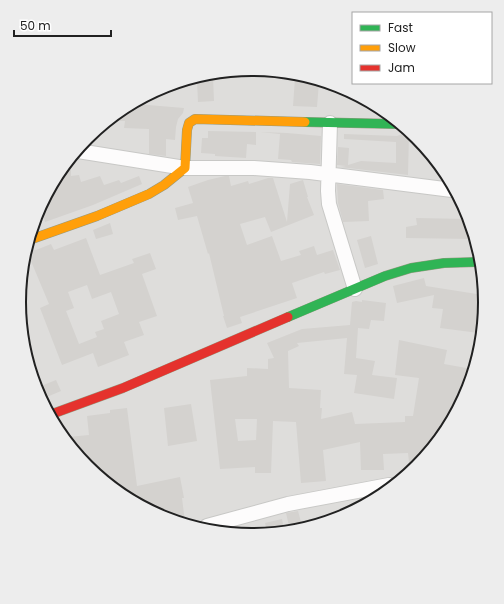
<svg xmlns="http://www.w3.org/2000/svg" width="504" height="604" viewBox="0 0 504 604" font-family="Poppins,sans-serif">
<style>
.residential{fill:#dedddb}
.building{fill:#d4d2cf;fill-rule:evenodd}
.lines{fill:none;stroke-linecap:round;stroke-linejoin:round}
.street-casing{stroke:#c8c8c6;stroke-width:16}
.fast-casing{stroke:#959a81;stroke-width:10}
.slow-casing{stroke:#959a81;stroke-width:10}
.jam-casing{stroke:#959a81;stroke-width:10}
.street{stroke:#fdfcfc;stroke-width:14}
.fast{stroke:#30b455;stroke-width:9}
.slow{stroke:#ff9f0a;stroke-width:9}
.jam{stroke:#e5322d;stroke-width:9}
.rim{fill:none;stroke:#212121;stroke-width:2}
</style>
<rect width="100%" height="100%" fill="#efeeea"/>
<!-- residential -->
<path class="residential" d="M22 302a230 230 0 1 1 460 0a230 230 0 1 1-460 0Z"/>
<!-- building -->
<path class="building" d="M213,77L214,101L198,102L197,80Z
M295,78L319,82L317,107L293,106Z
M136,104L184,108L183,113L178,119L176,127L175,140L166,139V156L149,154V129L124,128L125,121H111Z
M208,131L256,132V145L247,144L246,158L215,156V154L201,153L202,138H208Z
M405,131L409,132L408,175L340,167L346,166L337,165L338,147L349,148L348,165L361,161L396,163V142L344,139V134L397,136L402,134Z
M260,132L287,133L321,136L320,164L292,162L291,160L278,159L280,134Z
M71,162V176L79,175L81,182L100,176L104,185L119,180L121,183L139,176L142,184L93,205L45,222L43,215L36,217L37,213Z
M225,176H229L231,186L248,181L249,184L268,178H273L287,222L290,184L303,180L308,197H307L314,215L271,232L265,217L240,224L247,245L272,236L281,261L301,255L299,251L314,246L317,255L333,250L340,270L325,274L324,272L292,283L297,298L240,317L242,323L227,328L223,316H224L209,253L208,254L197,216L178,220L175,208L193,203L188,187L208,180Z
M337,184L383,190L384,199L368,201L369,221L343,222L338,203Z
M416,218L468,219V229H470L473,239L406,238V227L417,225Z
M110,223L113,234L96,239L93,230Z
M371,236L378,264L365,268L357,240Z
M86,238L100,275L134,263L132,259L150,253L156,269L142,274L157,316L139,322L144,335L124,342L129,355L98,367L93,353L62,365L40,308L49,304L28,254L29,250H36L51,244L54,250ZM87,285L92,299L111,292L119,314L101,321L104,329L95,332L97,337L79,344L66,311L74,308L68,292Z
M424,278L426,286L483,295L485,302L479,333L440,328L443,309L432,308L434,295L397,303L393,286Z
M362,300L386,303L384,321L371,320L369,329L358,328L356,358L375,361L372,375L397,378L394,399L354,393L357,375L344,374L347,338L297,343L299,346L288,351L289,388L321,390L320,408H322L321,419L352,412L355,424L405,422V416H413L419,378L395,375L399,340L447,350L444,364L472,369L467,391L417,467L410,471L408,453L383,454L384,470H361L360,442L323,450L326,481L301,483L296,422L273,421L271,473H255V467L220,469L210,380L247,376V368L268,369V359L274,358L267,343L302,329L350,325L352,302L356,301L362,302ZM235,419H257L256,440L238,441Z
M56,380L61,391L42,399L36,388Z
M191,404L197,441L168,446L164,408Z
M127,408L137,486L180,477L184,498H182L185,522L163,517L87,467L68,437L89,435L87,416L110,413V410Z
M298,511L301,522L289,526L286,513Z
M282,519L284,529L267,532L265,523Z"/>
<g class="lines">
<!-- street casing -->
<g class="street-casing">
<path id="street" d="M330,123L328,191L329,204L355,289
M78,151L185,168H254L310,172L452,190
M207,526L288,504L389,485"/>
</g>
<!-- fast casing -->
<g class="fast-casing">
<path id="fast" d="M305,122L397,124
M288,317L385,276L411,268L444,263L477,262"/>
</g>
<!-- slow casing -->
<g class="slow-casing">
<path id="slow" d="M32,239L97,216L149,194L164,185L185,168L187,130L189,123L195,119L305,122"/>
</g>
<!-- jam casing -->
<g class="jam-casing">
<path id="jam" d="M52,414L123,388L288,317"/>
</g>
<!-- street -->
<use href="#street" class="street"/>
<!-- fast -->
<use href="#fast" class="fast"/>
<!-- slow -->
<use href="#slow" class="slow"/>
<!-- jam -->
<use href="#jam" class="jam"/>
</g>
<!-- crop -->
<path d="M0 0H504V604H0ZM26 302a226 226 0 1 1 452 0a226 226 0 1 1-452 0Z" fill="#ededed" fill-rule="evenodd"/>
<path class="rim" d="M26 302a226 226 0 1 1 452 0a226 226 0 1 1-452 0Z"/>
<!-- legend -->
<rect x="352" y="12" width="140" height="72" fill="#ffffff" stroke="#a6a6a6"/>
<rect x="360" y="25" width="20" height="6" fill="#30b455" stroke="#a6a6a6"/>
<text x="388" y="32" font-size="12" fill="#212121">Fast</text>
<rect x="360" y="45" width="20" height="6" fill="#ff9f0a" stroke="#a6a6a6"/>
<text x="388" y="52" font-size="12" fill="#212121">Slow</text>
<rect x="360" y="65" width="20" height="6" fill="#e5322d" stroke="#a6a6a6"/>
<text x="388" y="72" font-size="12" fill="#212121">Jam</text>
<!-- scale -->
<path d="M14 30v6h97v-6" fill="none" stroke="#212121" stroke-width="2"/>
<text x="20" y="30" font-size="12" fill="#212121" stroke="#ffffff" stroke-width="3" paint-order="stroke">50 m</text>
</svg>
